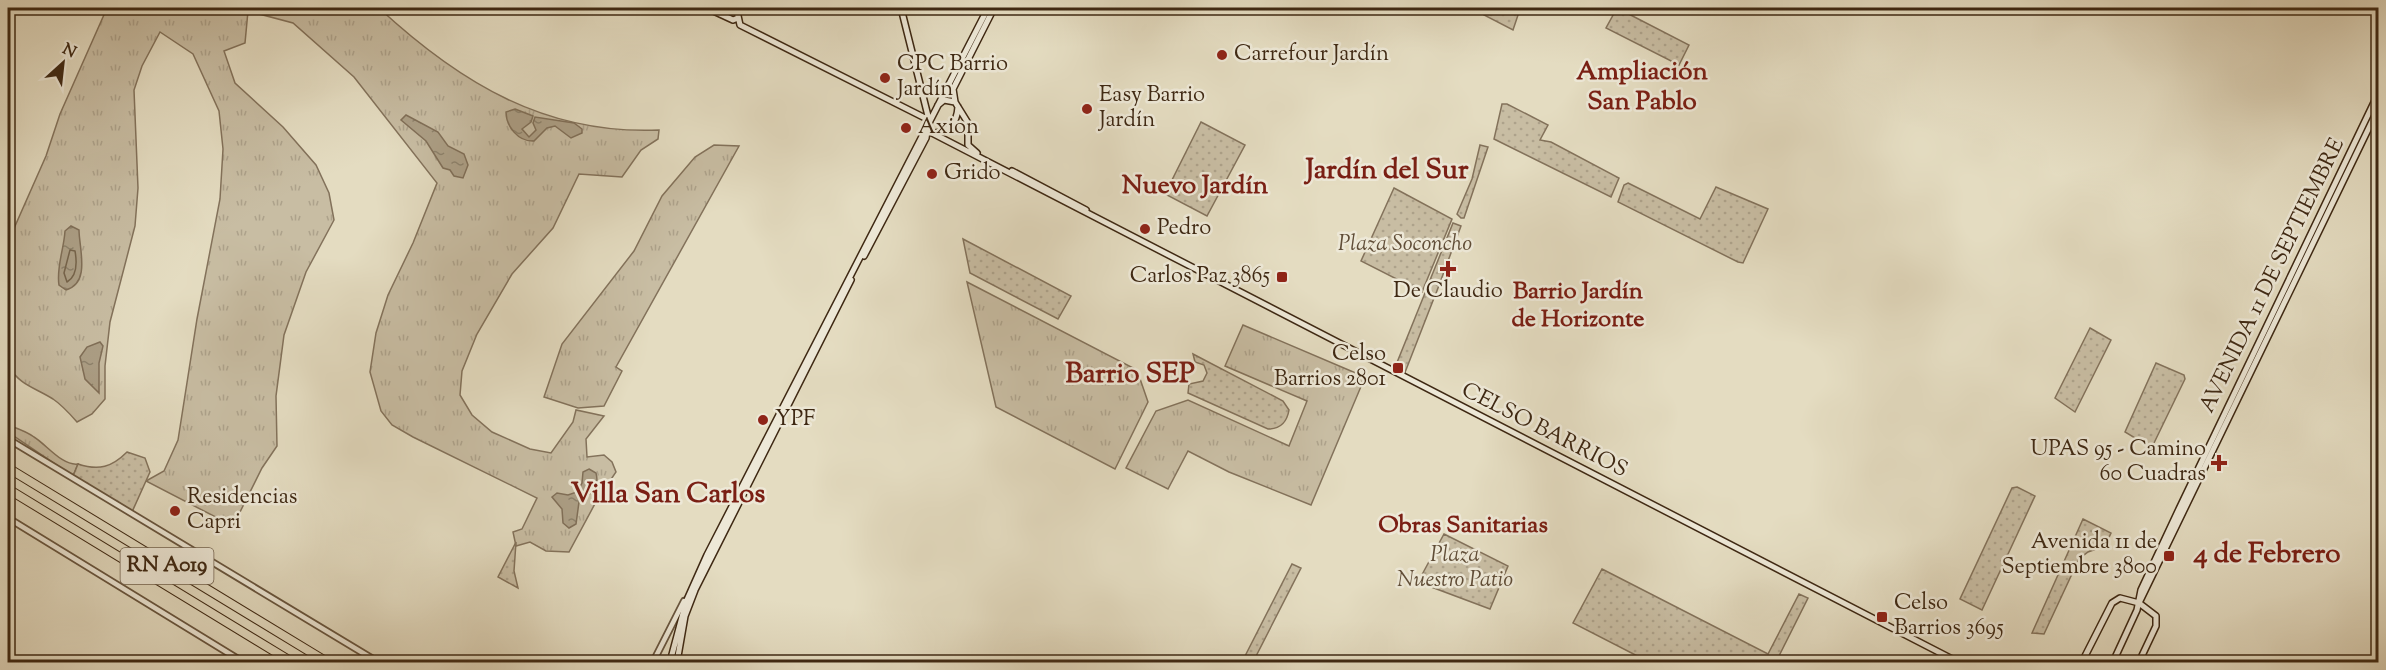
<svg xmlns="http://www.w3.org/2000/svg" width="2386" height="670" viewBox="0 0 2386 670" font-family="'Sorts Mill Goudy',serif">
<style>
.grass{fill:url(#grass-tufts);stroke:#83725b;stroke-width:1.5}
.park{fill:url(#park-dots);stroke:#83725b;stroke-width:1.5}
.water{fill:url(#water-ripples);stroke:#806f58;stroke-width:1.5}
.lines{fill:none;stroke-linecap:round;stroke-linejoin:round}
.shore{stroke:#75644c;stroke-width:1.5}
.tertiary-casing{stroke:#68553e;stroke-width:8}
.secondary-casing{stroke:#3e2813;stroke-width:8}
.motorway-casing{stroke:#3e2813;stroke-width:10}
.tertiary{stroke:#ede8d7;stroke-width:4.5}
.secondary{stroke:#ede8d7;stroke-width:5}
.motorway{stroke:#e4dcc1;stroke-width:8}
.poi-dot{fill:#8f2418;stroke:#ede8d7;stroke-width:2}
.labels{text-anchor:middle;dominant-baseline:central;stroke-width:5;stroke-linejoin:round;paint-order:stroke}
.shield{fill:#ede8d7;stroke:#72624e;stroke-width:1.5}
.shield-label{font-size:21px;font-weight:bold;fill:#3e2813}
.poi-label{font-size:22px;fill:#3e2813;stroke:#ede8d7;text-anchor:start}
.park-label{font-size:22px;font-style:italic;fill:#604d37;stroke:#ede8d7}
.street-label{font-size:22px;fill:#3e2813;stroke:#ede8d7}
.neighbourhood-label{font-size:24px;font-weight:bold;fill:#7a1f14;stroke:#ede8d7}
.quarter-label{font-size:26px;font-weight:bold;fill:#7a1f14;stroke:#ede8d7}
.district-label{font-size:28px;font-weight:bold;fill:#7a1f14;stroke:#ede8d7}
</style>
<defs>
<pattern id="grass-tufts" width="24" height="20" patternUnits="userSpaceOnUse" patternTransform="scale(1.5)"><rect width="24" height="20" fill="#c8bda3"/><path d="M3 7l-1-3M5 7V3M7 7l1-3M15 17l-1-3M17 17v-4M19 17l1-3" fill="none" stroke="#ada28b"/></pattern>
<pattern id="park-dots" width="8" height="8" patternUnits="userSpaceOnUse" patternTransform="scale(1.5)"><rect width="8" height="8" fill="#c8bda3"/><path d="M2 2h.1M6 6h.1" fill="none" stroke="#ada28b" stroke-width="1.8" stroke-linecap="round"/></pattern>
<pattern id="water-ripples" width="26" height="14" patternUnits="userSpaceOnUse" patternTransform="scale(1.5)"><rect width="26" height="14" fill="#ac9f86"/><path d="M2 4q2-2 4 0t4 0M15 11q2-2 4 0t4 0" fill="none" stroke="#8d826c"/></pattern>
</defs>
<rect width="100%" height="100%" fill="#e4dcc1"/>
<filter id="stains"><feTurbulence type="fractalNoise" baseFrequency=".00333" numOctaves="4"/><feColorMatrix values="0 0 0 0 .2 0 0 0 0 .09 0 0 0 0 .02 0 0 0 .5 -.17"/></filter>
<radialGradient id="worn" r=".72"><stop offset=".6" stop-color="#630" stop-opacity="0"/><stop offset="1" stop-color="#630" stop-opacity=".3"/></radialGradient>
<!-- grass -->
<path class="grass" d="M107,8H379C460,83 546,135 659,130L658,139L641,150L622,177L579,174L553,228L512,274L477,334L462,371L460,395L472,415L492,432L530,449L551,453L573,422L576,410L604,416L586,439L587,457L604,455L612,462L616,472L597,500L569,552L546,551L530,542L516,546L513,532L522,529L537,498L413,437L392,425L381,411L370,372L376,333L388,295L413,243L437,183L354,77L293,23L248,11L245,43L224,51L235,83L283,127L316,165L329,193L334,220L306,272L284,335L276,396L277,446L262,468L233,526L146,481L164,471L178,440L197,319L220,199L223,149L219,111L193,54L160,32L142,66L134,90L138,188L135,226L110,322L105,366V399L92,414L77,422C70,414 62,405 53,399C34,387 21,386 8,366V242L46,156L60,114Z
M714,145L739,146L616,367L622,371L604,406L578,408L544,397L562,344L634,251L662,196L695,157Z
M967,282L1137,370L1148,402L1115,469L996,407Z
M1243,325L1365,377L1311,505L1229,472L1188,451L1168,489L1126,468L1156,411L1188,400L1289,446L1307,401L1225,366Z
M8,425C16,428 26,431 34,437C47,445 62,466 78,464L73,476L8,432Z"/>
<!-- park -->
<path class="park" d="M1488,8H1509L1518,15L1513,30L1484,15Z
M1617,8L1689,45L1679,65L1606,28Z
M1502,104H1507L1548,125L1540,140L1551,142L1619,178L1611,197L1494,139Z
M1201,122L1245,145L1207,216L1165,194Z
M1480,145L1488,147L1464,218H1461L1457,214L1472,179Z
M1628,183L1700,219L1716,187L1768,209L1743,263L1738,262L1618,202L1624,185Z
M1394,188L1452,219L1422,292L1361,261Z
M1453,223L1461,226L1435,296L1426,290Z
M963,239L1071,296L1058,319L970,273Z
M1425,293L1434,298L1404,375L1394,370Z
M2090,328L2111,340L2075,412L2055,398Z
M1193,354L1283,401L1289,410C1287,422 1281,429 1268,429L1188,393L1189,384L1203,381L1207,373L1204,365L1195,362Z
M2156,363L2184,375L2185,379L2153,445L2150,447L2125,432Z
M127,452L145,458L150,472L132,512L73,476L78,464C99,471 112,467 127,452Z
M2017,487L2035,496L1982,610L1960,599L2012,488Z
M2083,519L2111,533L2105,546L2088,552L2079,559L2044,634L2032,633Z
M1444,534L1508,566L1490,609L1418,582Z
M516,542L514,571L518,588L498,577Z
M1292,564L1301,568L1253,662H1242Z
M1602,569L1768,654L1799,594L1808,598L1778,658L1785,662H1649L1573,623Z"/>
<!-- water -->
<path class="water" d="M515,109L533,116L531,122L522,129L529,137L536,130L533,123L535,117L574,123L582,129V133L571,138L555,126L547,128L534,141C518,142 506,126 506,112Z
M406,115L438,132L448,146L464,154L468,165L463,178L454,176L450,170L443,168L426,141L401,120Z
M71,226L79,230C79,248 91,283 66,290L59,285C56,268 64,249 65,231Z
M100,342L103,346L99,363V393L85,379L80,357L87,347Z
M589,469L596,473C600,489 591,493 579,502L576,524L569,528L563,523L562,509L552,497L557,493L568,495L577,492L582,483L583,472Z"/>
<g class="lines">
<!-- shore -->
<path class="shore" d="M70,250L75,251C77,262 77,276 67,282L64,273Z"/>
<!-- tertiary casing -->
<g class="tertiary-casing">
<path id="tertiary" d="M8,439L378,662
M8,518L243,662
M653,662L684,601"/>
</g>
<!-- secondary casing -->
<g class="secondary-casing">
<path id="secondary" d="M707,8L733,20L738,18
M730,8L737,11L740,25L929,120
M901,8L929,120
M938,105L944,100L955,102
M932,133L1958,662
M934,133C950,132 957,122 958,107
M977,153L968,145V123L955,102L953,89L994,8
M1012,171L1086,210
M864,256L926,138L928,125
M2139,603L2378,109
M670,662L686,602L707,555L988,8
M677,662L685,616L695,590L851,280
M2082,662L2112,603L2120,598L2139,603L2156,616V626L2139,662
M2113,662L2137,610L2141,590L2179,509L2378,94"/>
</g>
<!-- motorway casing -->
<g class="motorway-casing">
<path id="motorway" d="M8,468L327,662
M8,489L292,662"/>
</g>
<!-- tertiary -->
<use href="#tertiary" class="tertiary"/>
<!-- secondary -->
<use href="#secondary" class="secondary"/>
<!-- motorway -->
<use href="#motorway" class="motorway"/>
</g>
<!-- markers -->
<g class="poi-dot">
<circle cx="1222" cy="55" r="6"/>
<circle cx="885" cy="78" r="6"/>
<circle cx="1087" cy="109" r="6"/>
<circle cx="906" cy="128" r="6"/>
<circle cx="932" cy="174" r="6"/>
<circle cx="1145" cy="229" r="6"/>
<path d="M1445 260h6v6h6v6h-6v6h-6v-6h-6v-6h6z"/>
<rect x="1276" y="271" width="12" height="12" rx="3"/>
<rect x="1392" y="362" width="12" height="12" rx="3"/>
<circle cx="763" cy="420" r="6"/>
<path d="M2216 454h6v6h6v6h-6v6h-6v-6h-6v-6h6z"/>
<circle cx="175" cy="511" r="6"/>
<rect x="2163" y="550" width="12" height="12" rx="3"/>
<rect x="1876" y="611" width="12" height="12" rx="3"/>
</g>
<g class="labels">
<!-- shield labels -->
<rect class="shield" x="120.5" y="548" width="93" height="36" rx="4.5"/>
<g class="shield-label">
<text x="167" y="566">RN A019</text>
</g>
<!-- poi labels -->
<g class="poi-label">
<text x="1234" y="55">Carrefour Jardín</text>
<text x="897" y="65">CPC Barrio<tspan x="897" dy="25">Jardín</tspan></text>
<text x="1099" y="96">Easy Barrio<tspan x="1099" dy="25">Jardín</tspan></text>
<text x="918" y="128">Axion</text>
<text x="944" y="174">Grido</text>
<text x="1157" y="229">Pedro</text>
<text x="1270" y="277" text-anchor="end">Carlos Paz 3865</text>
<text x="1448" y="292" text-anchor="middle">De Claudio</text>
<text x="1386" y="355" text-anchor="end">Celso<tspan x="1386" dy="25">Barrios 2801</tspan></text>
<text x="775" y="420">YPF</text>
<text x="2206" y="450" text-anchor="end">UPAS 95 - Camino<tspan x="2206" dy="25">60 Cuadras</tspan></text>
<text x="187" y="498">Residencias<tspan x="187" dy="25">Capri</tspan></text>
<text x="2157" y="543" text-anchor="end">Avenida 11 de<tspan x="2157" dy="25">Septiembre 3800</tspan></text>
<text x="1894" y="604">Celso<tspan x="1894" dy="25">Barrios 3695</tspan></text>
</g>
<!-- park labels -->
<g class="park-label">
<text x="1405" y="245">Plaza Soconcho</text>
<text x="1455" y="556">Plaza<tspan x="1455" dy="25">Nuestro Patio</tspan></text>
</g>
<!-- street labels -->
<g class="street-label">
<text transform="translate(2273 276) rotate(-64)">AVENIDA 11 DE SEPTIEMBRE</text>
<text transform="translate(1544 431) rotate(27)">CELSO BARRIOS</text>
</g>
<!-- neighbourhood labels -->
<g class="neighbourhood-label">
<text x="1578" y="292">Barrio Jardín<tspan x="1578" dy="28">de Horizonte</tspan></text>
<text x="1463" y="526">Obras Sanitarias</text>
</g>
<!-- quarter labels -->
<g class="quarter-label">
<text x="1642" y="72">Ampliación<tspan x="1642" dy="30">San Pablo</tspan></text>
<text x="1195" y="186">Nuevo Jardín</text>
</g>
<!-- district labels -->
<g class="district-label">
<text x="1387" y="171">Jardín del Sur</text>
<text x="1130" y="375">Barrio SEP</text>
<text x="668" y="495">Villa San Carlos</text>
<text x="2267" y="555">4 de Febrero</text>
</g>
</g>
<!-- margin -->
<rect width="2386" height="670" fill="none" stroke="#e4dcc1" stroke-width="30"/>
<rect x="9" y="9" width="2368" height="652" fill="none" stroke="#3e2813" stroke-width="3"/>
<rect x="15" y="15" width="2356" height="640" fill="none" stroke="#3e2813" stroke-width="1.5"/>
<!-- north arrow -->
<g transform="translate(63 63) rotate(27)" stroke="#ede8d7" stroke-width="4.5" paint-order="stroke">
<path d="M0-4.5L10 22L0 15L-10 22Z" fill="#3e2813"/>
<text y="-9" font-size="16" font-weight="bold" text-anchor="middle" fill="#3e2813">N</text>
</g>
<rect width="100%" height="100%" filter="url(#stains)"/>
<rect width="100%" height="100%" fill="url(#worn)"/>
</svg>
